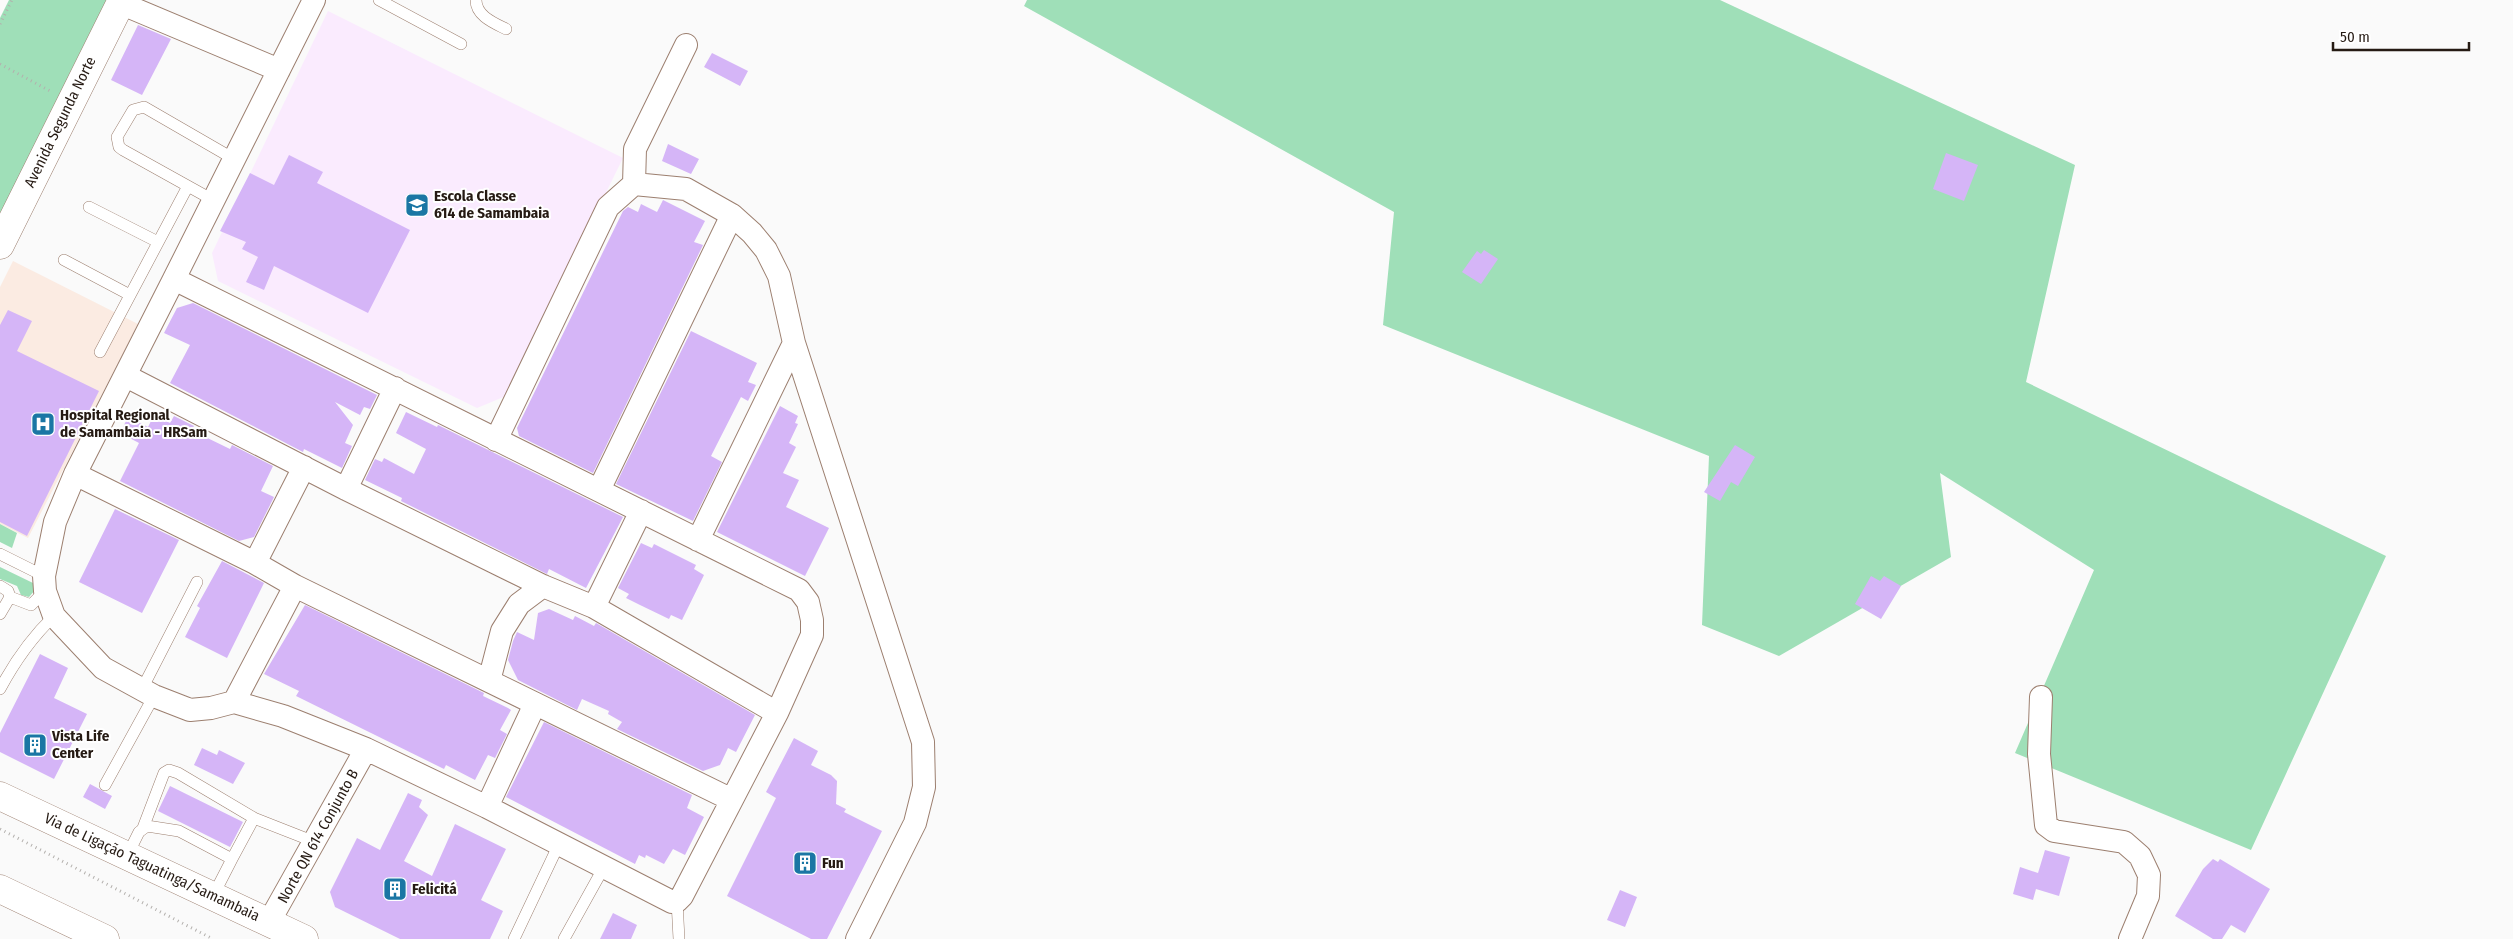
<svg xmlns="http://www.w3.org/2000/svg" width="2513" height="939" viewBox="0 0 2513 939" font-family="'Fira Sans Condensed',sans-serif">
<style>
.built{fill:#fbebe2}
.education{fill:#faebfe}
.green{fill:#9fdfb8}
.building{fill:#d5b5f7}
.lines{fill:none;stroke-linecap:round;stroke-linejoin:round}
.service-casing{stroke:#9c7f6f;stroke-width:12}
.minor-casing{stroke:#9c7f6f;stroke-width:24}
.secondary-casing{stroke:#9c7f6f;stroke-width:29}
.primary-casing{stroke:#9c7f6f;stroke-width:29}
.path{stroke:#b3b0ad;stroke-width:3;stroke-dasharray:1 4;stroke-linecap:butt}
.service{stroke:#fff;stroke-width:11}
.minor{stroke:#fff;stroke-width:22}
.secondary{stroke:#fff;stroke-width:28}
.primary{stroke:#fff;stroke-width:28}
.labels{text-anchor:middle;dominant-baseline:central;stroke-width:4;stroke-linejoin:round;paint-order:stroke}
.street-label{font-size:15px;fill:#251a13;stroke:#fff}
.poi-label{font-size:15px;font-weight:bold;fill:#251a13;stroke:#fff;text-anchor:start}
</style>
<rect width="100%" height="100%" fill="#fafafa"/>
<!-- built -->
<path class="built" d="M13,261L138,324L28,538L0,524V287Z"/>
<!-- education -->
<path class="education" d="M328,11L623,158L506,396L477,408L218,281L212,253Z"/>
<!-- green -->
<path class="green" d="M9,0H115L0,226V18Z
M1027,0H1720L2075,165L2026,382L2386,556L2251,850L2015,753L2094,570L1940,473L1951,557L1779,656L1702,625L1709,456L1383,325L1394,212L1024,6Z
M0,524L17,533L12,548L0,542Z
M0,567L33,583L35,590L29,597L21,595L17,586L0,579Z"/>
<!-- building -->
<path class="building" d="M138,25L171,39L142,95L111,80Z
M712,53L748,71L740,86L704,67Z
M668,144L699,159L691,174L662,161Z
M1946,153L1978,165L1964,201L1933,189Z
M289,155L323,172L317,183L410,230L368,313L274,266L264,290L246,282L258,257L242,249L246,242L220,231L250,173L274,185Z
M663,200L705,221L694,242L703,245L593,473L519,436L517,428L623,211L628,207L638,212L641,204L657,212Z
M1484,250L1498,259L1481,284L1462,272L1477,251L1481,254Z
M193,303L377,395L370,409L364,407L360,415L335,402L353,425L345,443L352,446L342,468L304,449L303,452L170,383L190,345L164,333L177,308Z
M8,310L32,321L17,351L99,391L27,536L0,522V325Z
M691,331L757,363L748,382L756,385L748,401L741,397L711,456L722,462L693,521L616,484Z
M780,406L798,416L795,423L798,424L789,443L796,447L783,473L799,480L786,507L829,528L805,576L717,532Z
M406,412L437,427L438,425L623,517L586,588L549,569L547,574L401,501L402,498L365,480L375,459L382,462L384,458L414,474L426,449L396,433Z
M154,415L170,423L174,416L194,426L191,430L230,449L232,445L273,466L261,491L274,497L254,537L239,541L120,481L139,443L120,433L128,417L148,427Z
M1735,445L1755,457L1738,486L1731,482L1720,501L1704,492Z
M115,509L179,540L142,613L79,582Z
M641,543L652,548L654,544L696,565L694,569L704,575L682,620L671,615L669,619L640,605L626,598L629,594L618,588Z
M222,561L264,583L227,658L185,637L200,608L197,606Z
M1871,576L1880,581L1884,576L1901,586L1881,619L1855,604Z
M305,605L484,693L483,696L508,708L511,710L500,730L507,734L495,758L488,755L475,780L446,765L444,769L296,696L299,691L264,674Z
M549,609L573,620L575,616L594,626L596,623L755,715L736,752L728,748L720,765L703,771L617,729L622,722L608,714L609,711L582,699L577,710L518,680L508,660L513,641L517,632L534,640L538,613Z
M40,654L68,668L54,698L87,714L54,779L0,752V733Z
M544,722L692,795L687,808L704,817L685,855L673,849L664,864L646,855L645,858L639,855L635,864L506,797Z
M794,738L818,751L811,765L831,775L837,781L836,804L846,809L844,812L882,831L827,939H811L727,896L776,798L766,792Z
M202,748L217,755L219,750L245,763L233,784L194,765Z
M90,784L112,796L105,809L83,797Z
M170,786L243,822L230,847L158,811Z
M408,793L422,800L419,807L428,815L404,861L432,876L455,824L506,849L481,900L503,911L490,939H400L335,907L330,892L357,838L380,850Z
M2045,850L2070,857L2059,896L2036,889L2033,900L2013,894L2020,867L2038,873Z
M2213,859L2218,862L2220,859L2270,889L2245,933L2231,925L2222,939H2213L2175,916L2203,869Z
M1620,890L1637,897L1625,927L1607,920Z
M613,913L637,925L631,939H600Z"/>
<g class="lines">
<!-- service casing -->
<g class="service-casing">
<path id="service" d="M379,0L461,44
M476,0C476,16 494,23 506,29
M213,200L123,150L119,147L117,137L133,110L144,107L234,159
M89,207L158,242
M64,260L130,295
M100,352L188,186
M0,554L44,576
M0,586L8,591L10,597
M0,614L10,597L31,605L45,591
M0,689C15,661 31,638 54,616
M142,689L197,582
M105,785L154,696
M254,818L315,842
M143,828L164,773L169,770L178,773L254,818L232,859
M127,856L139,832L147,826L179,831L232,859L213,896
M677,901L679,939
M514,939L559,844
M564,939L604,867"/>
</g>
<!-- minor casing -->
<g class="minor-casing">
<path id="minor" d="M120,3L279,70
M634,184L635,149L686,45
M174,279L75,474L55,522L44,576L45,591L54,616L103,668L154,696L190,710L211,708L234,702L283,716L366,749L487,807L672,902L677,901L682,896L777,713L812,635V620L808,602L799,590L174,279L314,0
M126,376L346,489L543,586L594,607L777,713
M496,440L608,207L634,184L686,189L732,215L752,233L766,250L779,276L794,343L923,742L924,787L915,823L857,939
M75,474L255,563L295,586L730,799
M346,489L395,388
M599,490L732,215
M698,540L794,343
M255,563L304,467
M594,607L641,511
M489,681L502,631L519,604L543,586
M2041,697L2039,754L2046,825L2054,831L2124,842L2140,856L2149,875L2148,896L2130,939
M234,702L295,586
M487,807L535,704
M269,922L366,749"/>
</g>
<!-- secondary casing -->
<g class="secondary-casing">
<path id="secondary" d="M0,245L122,0"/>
</g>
<!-- primary casing -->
<g class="primary-casing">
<path id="primary" d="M0,796L304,939
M0,889L105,939"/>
</g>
<!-- path -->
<path class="path" d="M0,24L12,0
M0,64L52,92
M0,829L213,939"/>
<!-- service -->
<use href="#service" class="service"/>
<!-- minor -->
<use href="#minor" class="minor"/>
<!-- secondary -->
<use href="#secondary" class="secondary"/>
<!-- primary -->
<use href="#primary" class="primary"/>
</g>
<!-- icons -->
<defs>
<g id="school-square" transform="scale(1.25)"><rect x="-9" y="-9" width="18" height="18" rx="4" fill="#1a76a4" stroke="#fff"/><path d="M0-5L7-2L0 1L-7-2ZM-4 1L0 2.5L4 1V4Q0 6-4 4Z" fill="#fff"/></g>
<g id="hospital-square" transform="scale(1.25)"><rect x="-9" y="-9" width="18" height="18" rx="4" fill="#1a76a4" stroke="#fff"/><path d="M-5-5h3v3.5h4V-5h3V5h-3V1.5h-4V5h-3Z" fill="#fff"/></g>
<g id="building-square" transform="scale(1.25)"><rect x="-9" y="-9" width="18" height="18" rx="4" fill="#1a76a4" stroke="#fff"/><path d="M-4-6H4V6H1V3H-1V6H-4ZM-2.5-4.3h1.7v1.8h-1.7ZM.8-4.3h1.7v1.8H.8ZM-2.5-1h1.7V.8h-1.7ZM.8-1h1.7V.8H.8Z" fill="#fff"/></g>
</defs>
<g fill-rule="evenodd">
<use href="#school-square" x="417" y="205"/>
<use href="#hospital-square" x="43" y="424"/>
<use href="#building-square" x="35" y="745"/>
<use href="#building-square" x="805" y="863"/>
<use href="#building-square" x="395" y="889"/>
</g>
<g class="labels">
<!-- street labels -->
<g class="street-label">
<text transform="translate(60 122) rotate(-64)">Avenida Segunda Norte</text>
<text transform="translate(318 836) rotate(-61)">Norte QN 614 Conjunto B</text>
<text transform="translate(152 867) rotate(25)">Via de Ligação Taguatinga/Samambaia</text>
</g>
<!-- poi labels -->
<g class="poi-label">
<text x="434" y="196">Escola Classe<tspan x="434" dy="17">614 de Samambaia</tspan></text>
<text x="60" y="415">Hospital Regional<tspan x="60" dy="17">de Samambaia - HRSam</tspan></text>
<text x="52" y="736">Vista Life<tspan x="52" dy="17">Center</tspan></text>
<text x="822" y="863">Fun</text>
<text x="412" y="889">Felicitá</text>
</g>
</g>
<!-- scale -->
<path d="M2333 42v8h136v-8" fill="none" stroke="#251a13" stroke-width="2.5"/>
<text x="2340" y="42" font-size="15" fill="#251a13" stroke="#ffffff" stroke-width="4" paint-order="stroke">50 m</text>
</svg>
